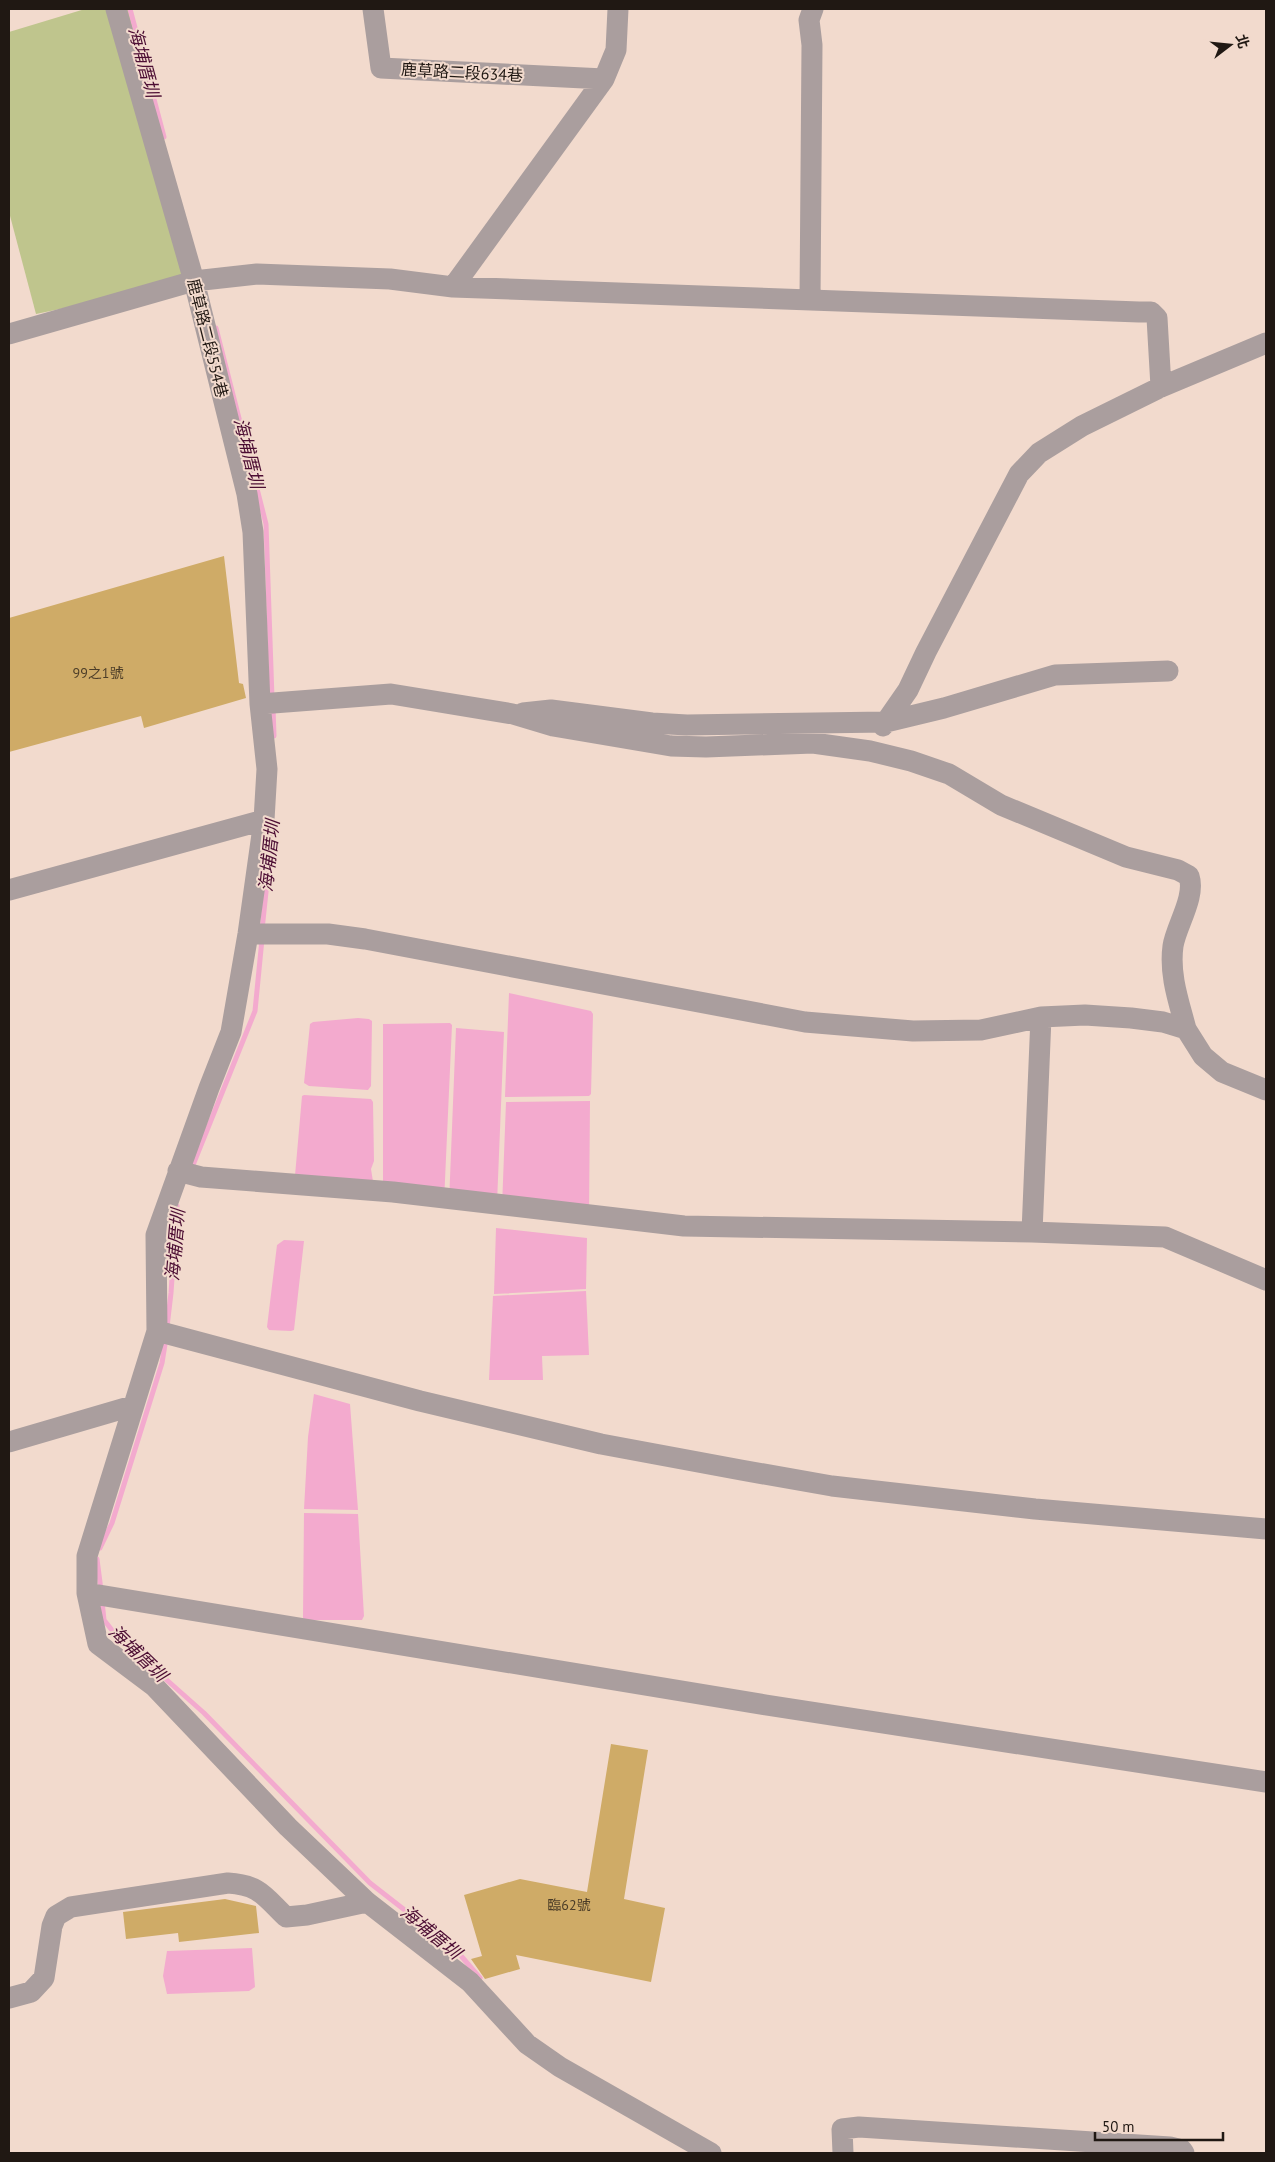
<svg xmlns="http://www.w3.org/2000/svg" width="1275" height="2162" viewBox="0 0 1275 2162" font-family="'PT Sans','Noto Sans TC',sans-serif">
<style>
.green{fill:#bfc58d}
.water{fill:#f3aace}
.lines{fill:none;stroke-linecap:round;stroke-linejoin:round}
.stream{stroke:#f3aace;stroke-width:5}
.building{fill:#cfab67}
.minor{stroke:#aa9e9e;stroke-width:21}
.labels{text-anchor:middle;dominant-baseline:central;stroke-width:4;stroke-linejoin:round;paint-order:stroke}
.number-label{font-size:14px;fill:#4c3d28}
.street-label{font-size:16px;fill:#201813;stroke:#f2dacd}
.water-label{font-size:18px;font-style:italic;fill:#4c0d33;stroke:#f2dacd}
</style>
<rect width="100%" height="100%" fill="#f2dacd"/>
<!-- green -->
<path class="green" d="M85,9H129L194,281L36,314L9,212V32Z"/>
<!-- water -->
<path class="water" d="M509,993L591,1011L593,1014L591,1094L589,1096L505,1097Z
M358,1018L369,1019L372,1021L371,1086L368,1090L309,1086L304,1083L310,1024L313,1022Z
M450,1023L452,1025L444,1202L383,1181V1024Z
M456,1028L504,1032L497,1203H449Z
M304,1095L371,1099L373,1102L374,1161L371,1169L375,1194L294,1187L302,1096Z
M590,1101L589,1216L502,1207L506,1102Z
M496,1228L587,1238L586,1289L494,1294Z
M284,1240L304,1241L294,1330L291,1331L269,1330L267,1327L277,1245Z
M586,1291L589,1355L542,1356L543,1380H489L493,1296Z
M314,1394L350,1404L358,1510L304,1509L308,1437Z
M304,1513L358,1514L364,1616L362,1620H305L303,1618Z
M252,1948L255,1987L249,1991L167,1994L163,1976L167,1951Z"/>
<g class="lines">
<!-- stream -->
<path class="stream" d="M130,9L164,137
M216,328L266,524L272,698
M273,707L274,736
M262,930L270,854
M191,1170L255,1011L262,939
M167,1327L171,1293L177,1206
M100,1548L112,1523L162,1363L166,1338
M97,1559L101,1590
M102,1601L104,1620L115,1634L204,1713L370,1883L456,1950L480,1978"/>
</g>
<!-- building -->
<path class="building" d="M224,556L239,683L243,684L246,698L144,728L141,716L9,752V618Z
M611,1744L648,1750L624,1899L665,1908L651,1982L516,1955L520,1969L485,1979L471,1959L482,1956L464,1895L520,1879L587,1892Z
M225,1899L256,1906L259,1933L179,1942L178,1933L126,1939L123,1912Z"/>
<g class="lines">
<!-- minor -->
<path class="minor" d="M116,9L194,281L247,494L253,532L260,704L267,769L264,820L248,934L231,1032L209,1088L156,1235L157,1331L87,1556V1593L98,1644L154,1686L288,1827L367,1902L470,1982L527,2044L560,2067L711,2153
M373,9L381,68L604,79
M453,287L604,79L616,50L618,9
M810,300L812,45L809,20L813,9
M9,334L194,281L257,274L390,279L453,287L1139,312H1151L1157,318L1161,387
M260,704L391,694L513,714L553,726L671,746L706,747L813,743L870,751L911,761L949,774L1001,805L1126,857L1178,870L1189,876C1196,897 1176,926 1173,946C1169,975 1179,1002 1186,1029
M523,713L551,710L652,723L687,725L886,722L944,708L1055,675L1168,671
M883,726L908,690L926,652L1019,474L1039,453L1082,426L1161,387L1266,343
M9,890L264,820
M248,934H328L365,939L805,1022L913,1031L981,1030L1041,1017L1085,1015L1131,1018L1163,1022L1186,1029L1203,1056L1222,1072L1266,1090
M178,1171L201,1177L393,1192L684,1226L1032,1232L1165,1237L1266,1280
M1032,1232L1041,1017
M157,1331L420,1401L601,1444L741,1470L832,1486L1035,1509L1266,1529
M9,1442L132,1406
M87,1593L766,1705L1266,1782
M9,1998L31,1992L44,1978L52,1926L56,1916L71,1907L228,1883C260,1885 264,1896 286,1917L307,1915L367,1902
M843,2153L842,2129L859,2127L1170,2147L1182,2150L1184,2153"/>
</g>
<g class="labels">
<!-- number labels -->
<g class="number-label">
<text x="98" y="673">99之1號</text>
<text x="569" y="1905">臨62號</text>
</g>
<!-- street labels -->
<g class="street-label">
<text transform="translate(462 72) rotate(3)">鹿草路二段634巷</text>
<text transform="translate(208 338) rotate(76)">鹿草路二段554巷</text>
</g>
<!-- water labels -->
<g class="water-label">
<text transform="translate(144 62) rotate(75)">海埔厝圳</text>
<text transform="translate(249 453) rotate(76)">海埔厝圳</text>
<text transform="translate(269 856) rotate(-84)">海埔厝圳</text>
<text transform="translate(175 1245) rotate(-85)">海埔厝圳</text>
<text transform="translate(138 1653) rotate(44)">海埔厝圳</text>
<text transform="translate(431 1932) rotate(40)">海埔厝圳</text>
</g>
</g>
<!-- border -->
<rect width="1275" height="2162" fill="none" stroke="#201813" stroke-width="20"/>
<!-- north arrow -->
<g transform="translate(1230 45) rotate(74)" stroke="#f2dacd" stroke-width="4" paint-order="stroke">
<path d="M0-4L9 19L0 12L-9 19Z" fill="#201813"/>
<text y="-8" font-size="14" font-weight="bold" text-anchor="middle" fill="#201813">北</text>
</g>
<!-- scale -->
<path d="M1095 2132v8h128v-8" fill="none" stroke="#201813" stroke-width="2.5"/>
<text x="1102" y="2132" font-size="15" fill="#201813" stroke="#f2dacd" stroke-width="4" paint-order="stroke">50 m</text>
</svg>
